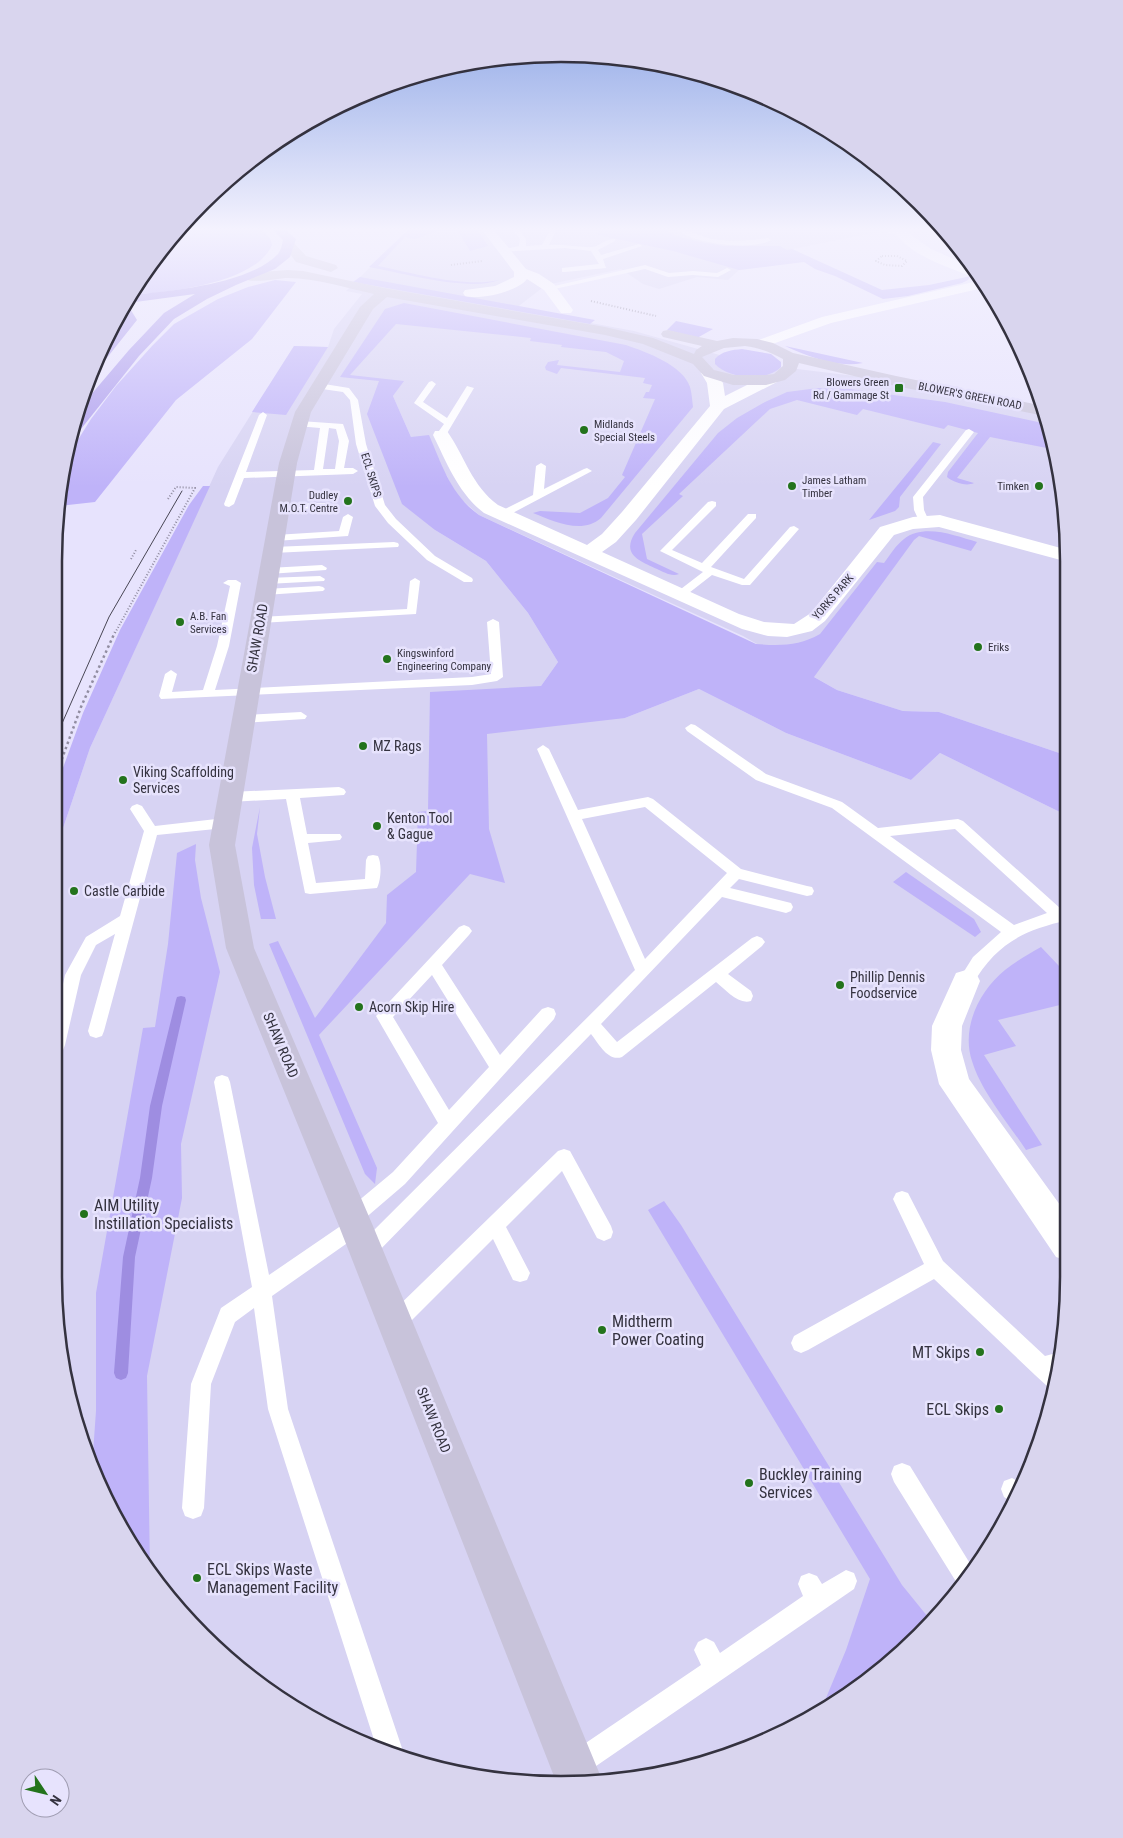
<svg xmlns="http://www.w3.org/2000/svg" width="1123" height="1838" viewBox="0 0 1123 1838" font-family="'Roboto Condensed',sans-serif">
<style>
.built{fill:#d7d3f3}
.green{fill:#bfb3f9}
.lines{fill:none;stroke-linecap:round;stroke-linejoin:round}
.stream{fill:#9e8de1;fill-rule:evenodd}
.path-far1{stroke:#918da1;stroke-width:2;stroke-dasharray:1 2;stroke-linecap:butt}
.path{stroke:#918da1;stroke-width:2.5;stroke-dasharray:2.5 3;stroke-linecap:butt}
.lane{fill:#fff;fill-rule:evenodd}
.street{fill:#fff;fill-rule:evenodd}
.secondary{fill:#c8c3da;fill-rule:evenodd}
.highway{fill:#ac9ced;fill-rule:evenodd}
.tram{stroke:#484654;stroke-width:1}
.poi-dot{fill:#23731c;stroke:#e7e3fd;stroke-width:2}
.labels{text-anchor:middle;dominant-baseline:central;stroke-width:5;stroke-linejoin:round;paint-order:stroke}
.far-poi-label{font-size:11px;fill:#34323f;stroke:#e7e3fd;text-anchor:start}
.far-street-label{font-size:11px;fill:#34323f;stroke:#e7e3fd}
.street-label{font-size:14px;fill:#34323f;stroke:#e7e3fd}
.poi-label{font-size:14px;fill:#34323f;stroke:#e7e3fd;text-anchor:start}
.near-poi-label{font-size:16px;fill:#34323f;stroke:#e7e3fd;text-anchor:start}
.rim{fill:none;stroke:#34323f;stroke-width:2.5}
</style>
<rect width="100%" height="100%" fill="#e7e3fd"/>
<!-- built -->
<path class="built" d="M408,230H888L793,249L813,260L739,270L728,280L697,277L659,289L643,284L621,269L546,285L515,309L634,331L748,363L896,381L1045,411L1068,528V756L939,712L903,711L837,690L743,636L479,515L461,499L454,490L447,476L411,437L393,396L401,384L380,381L435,530L486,561L528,613L558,662L541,686L625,718L699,689L786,733L911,780L940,753L1068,816V1310L1042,1440L984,1559L921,1635L870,1679L786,1732L724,1757L628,1780L561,1784L463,1775L399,1757L279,1699L203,1636L159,1585L106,1501L81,1439L58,1343L56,849L90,748L218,467L294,346L328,347L334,329L362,294L346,291Z"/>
<!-- green -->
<path class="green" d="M180,230H262L270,238L272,245C255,284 169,292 132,295L139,279Z
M408,230H440L415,239L405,237L378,266C413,273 464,288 499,280C470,292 402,273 369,267Z
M457,230H478L488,246L470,251Z
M599,230H665L677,236L700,242L724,246H780L787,250L792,249L882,290L929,285L971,276L968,280L962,283L908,296L883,299L835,276L815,269L804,262L739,270L673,251L598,235Z
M360,277L595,320L590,324L353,282Z
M275,280L296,282L252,339L176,400L95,502L59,506L71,451L91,419L116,386L152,346L174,324L218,299L248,287Z
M404,303L626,345C646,352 683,365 690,387C692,394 692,400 693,407L601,518C582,535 553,521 533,513L540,511L580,513L608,498L625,477L622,475L655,399L643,398L646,392H649L652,385L643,383L645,378L561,368L557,374L546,370L545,367L548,362L559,360L557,365L620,372L624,361L606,352L561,347L562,345L530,341L531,338L396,324L350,375L404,381L393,396L411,437L429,435C442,465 451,495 479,515L756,644C780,646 799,646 820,634L877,562L884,563C890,555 896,545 904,539C924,523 956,536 977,542L971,551L919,536L914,540L814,677L837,690L903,711L939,712L1068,756V816L940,753L911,780L786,733L699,689L625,718L487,734L489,829L505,883L470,874L319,1035L377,1168L375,1184L365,1174L269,944L278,941L315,1018L386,923L387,895L416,872L418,812L428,811L430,692L541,686L558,662L528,613L486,561L435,530L402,504L367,414L379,381L340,377L385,309Z
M676,321L713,329L697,338L667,330Z
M294,346L328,347L286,415L252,412Z
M785,346L863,363C836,368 810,357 785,346Z
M742,349L771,354L781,362V367C766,382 729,379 715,364V359C722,351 732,350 742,349Z
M818,388L850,389L945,402L1047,424L1052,449L990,437L957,478L974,483C966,487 953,482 947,477L948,472L978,433L948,425L944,429L863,409L857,415L797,400L770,409L679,494L683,496L642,534L647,559L679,574C671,577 664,572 657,569C640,561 621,555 635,533L718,433L737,418L765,402L787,392Z
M933,442L941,444L900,497L899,507L895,511L869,520Z
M203,486H210L90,748L56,849V787L83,713L120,630L189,505Z
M260,807L257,834L265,877L276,919H261L254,885L252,848Z
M196,844L195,860L201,898L220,972L181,1144L182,1198L147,1376L150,1571L106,1501L92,1467L96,1411V1293L143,1028L155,1027L168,944L177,853Z
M906,872L974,919L981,932L975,937L893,882Z
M1041,947L1059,966L1068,963V1003L998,1020L1016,1046L984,1055L1042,1145L1026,1150C1008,1123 981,1091 972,1061C961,1028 979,991 1005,970C1016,961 1029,954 1041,947Z
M664,1201L681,1225L902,1585L932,1622C901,1659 861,1685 821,1710L846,1650L870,1579L648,1210Z"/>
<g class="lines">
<!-- stream -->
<path class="stream" d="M181,996L185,997L186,1000L162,1106L152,1178L135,1257L128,1373L126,1378L121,1380L116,1378L114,1373L123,1257L140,1178L150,1106L176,1000L177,997Z"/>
<!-- path-far1 -->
<path class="path-far1" d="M882,256H897L907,261L902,266L885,265L876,261Z
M451,265L482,261
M591,301L656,316
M131,559L136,550
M115,633L195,488L176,487L168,499"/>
<!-- path -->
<path class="path" d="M56,775L81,707L115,632"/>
<!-- lane -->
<path class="lane" d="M513,230H519L526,239V246L542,245L550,230H556L549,245C561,244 585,248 593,247C601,245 607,238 615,239V241L598,250L601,255L639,244L642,246L603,259L606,268L565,272H562V268L599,264L591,251L565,248L501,252V250L519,246L520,239Z
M678,230C690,230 700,236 712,239C731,242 749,241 768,238L771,240C754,251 692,244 678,230Z
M878,230H890L905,234L902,236Z
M645,265L669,273L693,271L717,273L727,268L731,270L718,277L693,275L668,277L645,269L550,290L546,288Z
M432,381L436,384L423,402L447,418L467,386L474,388L446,435L441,438L436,435L444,424L414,403L429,382Z
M318,383L349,388L358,400L366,444L385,505L396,519L435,556L472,578L473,580L472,582H464L427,560L388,523L375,506L356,444L350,400L343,392L315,388L314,386Z
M263,412L267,415L246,472L314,470L320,428L297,426V422L300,421L343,424L349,441L344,468H353L358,471L353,474L244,478L234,504L229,507L225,506L224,504L259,415ZM329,428L336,429L339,441L335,469H323Z
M969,429L974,432L923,497L924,510L929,521L928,523H920L914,510L913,497L966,430Z
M541,463L546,466L544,489L584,469L587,468L592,471L507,516H499V512L533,495L536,466Z
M712,501L716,502V506L672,550L702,563L748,514H756V518L711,567L744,579L790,527L794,526L799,529L750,585H742L712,575L685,596H677L675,594L677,592L703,572L660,551L708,502Z
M325,503L329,504V508L280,510L275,507L280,504Z
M348,514L353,517L348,536L275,541L270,538L275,535L339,531L343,517Z
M394,542L398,543L399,545L398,547L273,553L268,550L273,547Z
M322,565L327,568L326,570L269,574L264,571L269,568Z
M320,576L325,579L324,581L267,584L262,581L267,578Z
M415,578L420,581L416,614L260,623L254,620L260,617L407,609L410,581Z
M228,580H236L241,583L229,646L215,690L472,677L491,674L487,622L493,619L499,622L503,677L497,681L472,685L161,699L159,696L165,674L171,670L177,674L172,692L203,690L217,646L230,586L223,583Z
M319,586L323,587L325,589L323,591L265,595L259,592L265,589Z
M301,712L307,716L305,719L243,723L237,719L243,715Z
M691,724L695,725L766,774L842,802L878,828L958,819L963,821L1061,909L1068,910V920C1022,931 997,943 972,985L966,987L960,985L958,981L973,957L1001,932L832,808L756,780L687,731L685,728ZM955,829L1047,913L1014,925L890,836Z
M543,745L549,749L578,810L648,797L653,799L741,869L807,886L812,887L814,891L812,895L807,896L739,879L730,888L791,903L793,907L791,911L786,913L722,897L601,1024L617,1042L752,938L757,936L762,938L765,942L762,946L728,974L751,991L753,996L751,1001C738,1005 726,990 716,982L622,1057C608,1062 599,1044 591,1034L373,1257L366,1260L359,1257L357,1251L359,1245L635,970L537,749ZM645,807L727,873L645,959L582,819Z
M339,787L344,789L346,792L344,795L300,798L307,834H340L342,837L340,840L308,843L316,883L365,879L366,860L368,856L373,855L378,856C382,864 381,880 377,888L310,894L305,893L286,799L230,802L225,800L223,797L225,794L230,792Z
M137,804L142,806L155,826L225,818L230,820L232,823L230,826L225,828L157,835L104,1031L102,1036L96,1038L90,1036L88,1031L115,934L96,945L81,975L65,1045L63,1050L57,1052V1011L65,975L86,937L120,916L144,831L130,809L132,806Z
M464,925L469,927L472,931L469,935L442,965L500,1055L542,1009L548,1007L554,1009L556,1014L554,1019L405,1184L363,1220L365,1226L363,1232L272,1296L288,1409L404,1754L402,1758L376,1746L268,1409L254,1308L235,1322L211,1384L204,1508L201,1516L193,1519L185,1516L182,1508L191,1384L221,1308L252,1287L214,1082L216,1077L222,1075L228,1077L230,1082L269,1275L345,1223L343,1218L345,1212L393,1172L438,1123L376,1016L459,927ZM432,975L489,1067L449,1110L393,1017Z
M564,1149L570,1151L611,1226L613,1232L611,1238L604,1241L597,1238L562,1171L506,1227L530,1273L527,1280L520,1282L513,1280L493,1239L402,1330L395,1333L388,1330L385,1323L388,1316L558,1151Z
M902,1191L908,1193L943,1261L1045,1356L1060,1352L1052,1389L1047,1386L1035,1375L934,1279L808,1350L801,1353L794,1350L791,1343L794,1336L924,1264L893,1199L896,1193Z
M902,1463L910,1466L974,1570L960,1588L894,1482L891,1474L894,1466Z
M1012,1478L1021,1483L1012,1502L1004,1497L1001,1489L1004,1481Z
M846,1570L854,1573L857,1581L854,1589L583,1775L574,1779L565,1775L561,1766L565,1757L701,1665L694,1650L698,1642L706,1638L714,1642L720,1653L803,1596L798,1584L801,1576L809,1573L817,1576L822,1584Z"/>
<!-- street -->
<path class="street" d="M482,230H494L526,269L539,274L554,284L573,310L571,313H561L544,290L527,279C517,292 480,300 465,296L463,293L465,290L495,286L514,277V272Z
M897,230H909L908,233L931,249L972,267L980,277H972C947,266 913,257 896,234Z
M982,280L987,287L831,323L761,348L756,347L754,344L756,341L822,317Z
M709,368L714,370L723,383L725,396L765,376H777L779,379L777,382L724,409L636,520L616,542L602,552L739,614L764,622L794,624L811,613L880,527L913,517L940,515L947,517L1068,550V562L939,527L913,529L894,535L825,621L812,631L787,637L768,636L742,629L484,513C458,493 447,463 433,435L435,431H447C465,457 472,486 498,505L587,545L602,534L622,512L710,406L707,383L701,373L704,370Z
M966,970L976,973L980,981L962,1026L961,1050L969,1079L1068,1216V1261L1056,1257L939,1084L931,1050L932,1026L956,973Z"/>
<!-- secondary -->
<path class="secondary" d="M290,242L294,243L306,256L336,265L338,268L331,272L296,262L284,246Z
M288,270L303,271L384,288L605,327L653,338L694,354L696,350L702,346L663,337L661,334L663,331L668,330L717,341L733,338L757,339L773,343L793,353L896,376L1044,406L1045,416L896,386L799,363L796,371L785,380L766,385H733L704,376L693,364L643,344L605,335L387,297L373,309L311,412L297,463L235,845L254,948L373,1226L603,1782L557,1784L339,1226L226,948L209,845L279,463L295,412L360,307L374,294C346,288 316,278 288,278C277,278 249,285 242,277L249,273ZM745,346C759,348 770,352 783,359V366L774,374L766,375H734L714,370L702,357L724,348Z"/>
<!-- highway -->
<path class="highway" d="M273,230H286L296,239L290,257L275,269L236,285L207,299L174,319L139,356L81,429L74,430L78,410L129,350L164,313L195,294L128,303L132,295C171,291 250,284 278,254C281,250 282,245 283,240Z
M126,306L129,307L137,320L106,359L99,360L115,330L123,320L121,317Z"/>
<!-- tram -->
<path class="tram" d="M56,737L109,617L182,491"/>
</g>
<!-- sky -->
<linearGradient id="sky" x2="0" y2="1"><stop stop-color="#8aa4e5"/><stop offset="0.47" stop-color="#f4f2fe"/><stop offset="1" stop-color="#f4f2fe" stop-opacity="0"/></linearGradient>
<rect width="1123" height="487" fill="url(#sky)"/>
<!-- markers -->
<g class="poi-dot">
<rect x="894" y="383" width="10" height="10" rx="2.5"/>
<circle cx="584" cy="430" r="5"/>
<circle cx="792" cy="486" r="5"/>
<circle cx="1039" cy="486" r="5"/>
<circle cx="348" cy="501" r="5"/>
<circle cx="180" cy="622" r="5"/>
<circle cx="978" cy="647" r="5"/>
<circle cx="387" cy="659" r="5"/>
<circle cx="363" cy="746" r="5"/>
<circle cx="123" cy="780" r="5"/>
<circle cx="377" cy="826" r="5"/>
<circle cx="74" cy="891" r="5"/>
<circle cx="840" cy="985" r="5"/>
<circle cx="359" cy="1007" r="5"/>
<circle cx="84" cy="1214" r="5"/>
<circle cx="602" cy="1330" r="5"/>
<circle cx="980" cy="1352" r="5"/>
<circle cx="999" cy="1409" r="5"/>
<circle cx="749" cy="1483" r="5"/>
<circle cx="197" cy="1578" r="5"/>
</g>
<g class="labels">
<!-- far-poi labels -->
<g class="far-poi-label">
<text x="889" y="382" text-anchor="end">Blowers Green<tspan x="889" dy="13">Rd / Gammage St</tspan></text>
<text x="594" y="424">Midlands<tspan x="594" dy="13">Special Steels</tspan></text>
<text x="802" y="480">James Latham<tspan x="802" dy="13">Timber</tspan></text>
<text x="1029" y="486" text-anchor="end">Timken</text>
<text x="338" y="495" text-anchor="end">Dudley<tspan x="338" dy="13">M.O.T. Centre</tspan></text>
<text x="190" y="616">A.B. Fan<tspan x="190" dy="13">Services</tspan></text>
<text x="988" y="647">Eriks</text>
<text x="397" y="653">Kingswinford<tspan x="397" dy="13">Engineering Company</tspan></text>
</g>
<!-- far-street labels -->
<g class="far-street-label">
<text transform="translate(970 396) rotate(11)">BLOWER'S GREEN ROAD</text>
<text transform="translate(371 475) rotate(73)">ECL SKIPS</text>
<text transform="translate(833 597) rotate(-49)">YORKS PARK</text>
</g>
<!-- street labels -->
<g class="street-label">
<text transform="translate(257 638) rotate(-80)">SHAW ROAD</text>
<text transform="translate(281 1045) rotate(67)">SHAW ROAD</text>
<text transform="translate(434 1420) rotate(68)">SHAW ROAD</text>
</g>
<!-- poi labels -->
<g class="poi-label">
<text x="373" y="746">MZ Rags</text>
<text x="133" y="772">Viking Scaffolding<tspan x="133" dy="16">Services</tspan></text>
<text x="387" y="818">Kenton Tool<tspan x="387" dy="16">&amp; Gague</tspan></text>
<text x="84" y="891">Castle Carbide</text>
<text x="850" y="977">Phillip Dennis<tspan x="850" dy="16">Foodservice</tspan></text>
<text x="369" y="1007">Acorn Skip Hire</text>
</g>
<!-- near-poi labels -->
<g class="near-poi-label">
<text x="94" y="1205">AIM Utility<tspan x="94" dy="18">Instillation Specialists</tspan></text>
<text x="612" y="1321">Midtherm<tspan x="612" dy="18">Power Coating</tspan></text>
<text x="970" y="1352" text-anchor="end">MT Skips</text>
<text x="989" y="1409" text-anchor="end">ECL Skips</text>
<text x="759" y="1474">Buckley Training<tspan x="759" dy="18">Services</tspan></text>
<text x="207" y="1569">ECL Skips Waste<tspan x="207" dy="18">Management Facility</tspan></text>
</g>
</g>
<!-- crop -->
<path d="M0 0H1123V1838H0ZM561 62H561A499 499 0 0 1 1060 561V1277A499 499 0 0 1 561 1776H561A499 499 0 0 1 62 1277V561A499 499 0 0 1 561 62Z" fill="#d9d5ee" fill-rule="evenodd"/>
<path class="rim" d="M561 62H561A499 499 0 0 1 1060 561V1277A499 499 0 0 1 561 1776H561A499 499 0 0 1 62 1277V561A499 499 0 0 1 561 62Z"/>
<!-- north arrow -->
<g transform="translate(45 1793) rotate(125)"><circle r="24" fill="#e7e3fd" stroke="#9f9cb1"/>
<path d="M0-4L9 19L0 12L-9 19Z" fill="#23731c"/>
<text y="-8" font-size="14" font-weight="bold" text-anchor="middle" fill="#34323f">N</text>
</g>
</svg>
